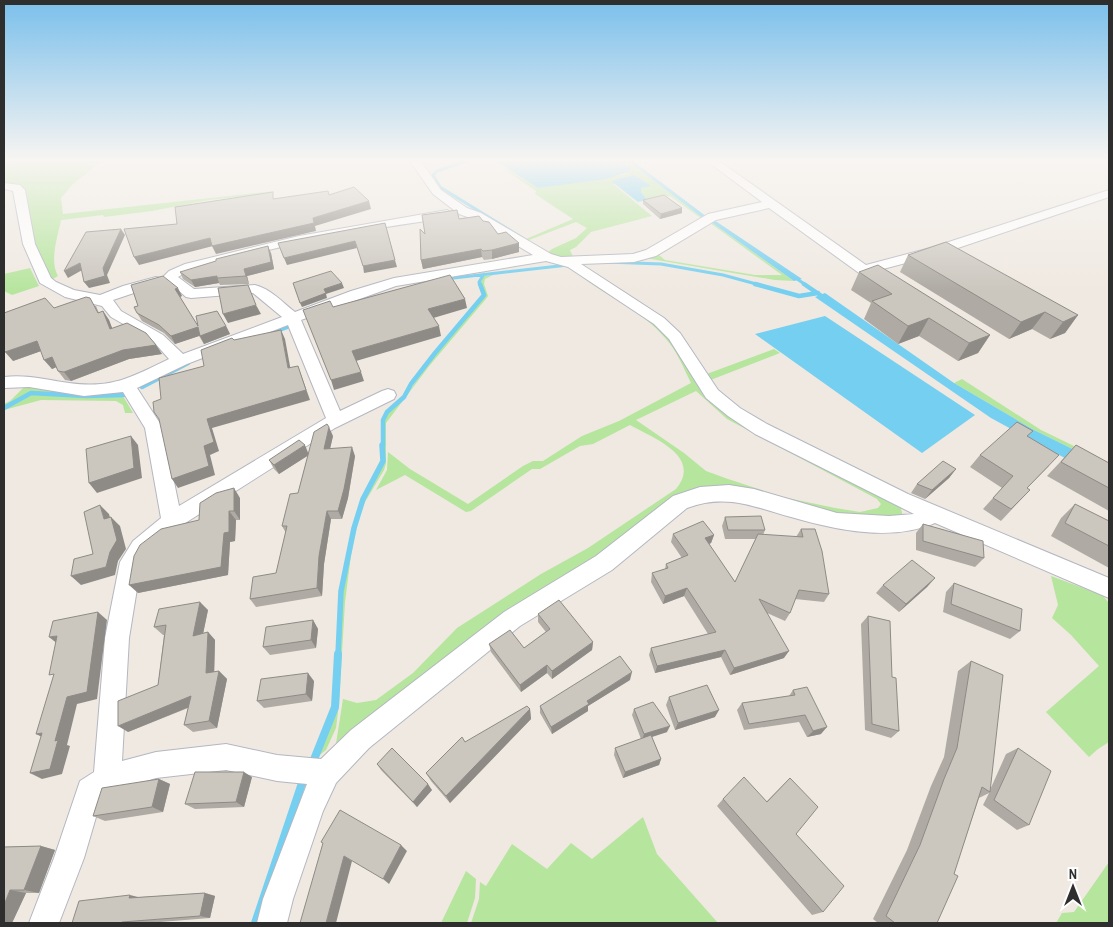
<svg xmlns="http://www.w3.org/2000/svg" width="1113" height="927" viewBox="0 0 1113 927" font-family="'Archivo Narrow',sans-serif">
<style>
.green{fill:#b6e59e;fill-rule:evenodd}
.water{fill:#75cff0}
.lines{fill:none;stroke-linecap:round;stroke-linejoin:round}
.stream-far3{stroke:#75cff0;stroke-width:3}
.stream-far2{stroke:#75cff0;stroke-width:4.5}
.stream-far1{stroke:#75cff0;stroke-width:5.5}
.stream{stroke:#75cff0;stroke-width:8}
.minor-casing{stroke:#b4b7c1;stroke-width:2}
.minor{fill:#fff;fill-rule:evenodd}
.wall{fill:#afaba4}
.shaded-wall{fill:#8e8b86}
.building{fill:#cbc7bf;stroke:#8e8b86}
</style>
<rect width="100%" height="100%" fill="#efe9e1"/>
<!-- green -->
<path class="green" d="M18,161H102L73,184L61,198L63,214L275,191L269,194L209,200L152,211L104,217L103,215L61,220C58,236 49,261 58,276L51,280L39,261L20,186L4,184V163Z
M493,161L538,188L626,174L629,166L619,161H628L704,219H702L670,196L647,200L640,191L641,188L650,186L613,184L652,216L591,232L576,247L570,250L574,259H567L546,254L552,249L576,238L587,228L576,222L529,240L526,239L573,219L535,194L536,191Z
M711,222L794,281L775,280L645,258L661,253L659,255L665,260L755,275H782L710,223Z
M570,267L652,320L746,424L901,508L903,518L861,519L715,488L335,750L343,699L357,703L376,700L413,673L457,628L541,574L588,548L676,489C703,456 653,438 630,425L593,444L580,446L540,469H532L471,511L466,512L405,475L376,490L387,470L388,452L410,469L468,504L523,466L533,461H543L582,436L619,421L691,383C684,369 677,351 666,339C641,308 599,294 570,267ZM696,391L727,419L877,499L881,504L878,508L860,512L835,508L783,497L728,479L706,471L684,453L636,420Z
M30,268L39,286L12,295L4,291V274Z
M493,275L485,279L484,284L488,296L485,300L430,365L386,423V463L384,470L365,502L359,517L351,555L345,602L339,704L336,728L326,750L317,757L336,707L343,590L354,527L365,499L385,461L384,420L388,413L404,398L436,354L485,296C485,289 480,285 481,278L484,276Z
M774,349L780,353L708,381L704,375Z
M962,379L1041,430L1109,463V467L1034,430L954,383Z
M24,387L117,392L124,394L87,396L31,392L4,408V404L10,401Z
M30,393L86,397L123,396L133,413H125L123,405L116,401L41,400L4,410Z
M1051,576L1102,595L1109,603V742L1098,749L1089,757L1046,712L1099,666L1071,635L1052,618L1058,605Z
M643,817L657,854L718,923H471L479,899L480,882L486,886L512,844L547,869L571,843L592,859Z
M1109,862V923H1056L1062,913L1074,912Z
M466,871L476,879L475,898L467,923H441Z"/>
<!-- water -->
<path class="water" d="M496,161H619L629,166L631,171L606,179L538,188Z
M628,161H633L707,217L704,219Z
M634,175L651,186L641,188V192L647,200L638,202L611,181Z
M714,220L802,279L794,281L711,222Z
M825,293L954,383L1034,430L1109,467V482L991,418L815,297Z
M825,316L975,415L922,453L755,334Z"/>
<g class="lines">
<!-- stream-far3 -->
<path class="stream-far3" d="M467,161L437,171L433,175L440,187L524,239
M606,262L661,264L723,275L760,285
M794,277L806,285
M445,279L568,265
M480,285L479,282L484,274"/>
<!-- stream-far2 -->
<path class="stream-far2" d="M755,284L799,296L818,293
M804,284L826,299
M269,334L287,327
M142,387L188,363
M4,408L31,393L86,396L124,395
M383,446V420L387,412L404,397L411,384L435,353L484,295L480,284"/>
<!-- stream-far1 -->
<path class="stream-far1" d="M338,655L341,591L354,528L363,499L383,461L382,445"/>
<!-- stream -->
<path class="stream" d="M313,762L335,707L338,654
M255,923L302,783"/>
<!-- minor casing -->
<g class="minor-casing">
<path id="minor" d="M410,161H421L441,190L467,208L481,213L551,254L561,257L633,254L646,250L708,214L762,202L707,161H719L866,265L930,248L1109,190V197L940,254L864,274L859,273L769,208L716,220L656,256L634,262L581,264L664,318L680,333L718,390L740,408L767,424L908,494L1109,578V598L935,523C891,542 836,530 791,517C754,507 727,493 687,508L612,570L520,626L369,748L336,783L323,811L293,899L287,923H257L263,899L307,784L277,781L226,770L156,778L114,791L101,800L84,858L59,923H29L54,858L80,781L94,772L105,638L120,562L133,541L161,518L145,428L123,392L84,396L29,387L4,388V377C26,374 47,380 69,383C112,389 132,377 169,359L153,341L111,317L102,306L65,297L40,283L23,244L13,191L4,189V183L20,185L25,190L35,244L51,278L56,282L74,290L100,295L123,286L156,277L161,278L163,281L161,284L113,300L121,311L163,335L183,354L282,317L253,293L191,298L186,297L163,277L169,271L185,264L299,236L447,210L453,214L447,218C375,228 303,240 233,259C215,264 194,267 178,277L194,289L255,285C271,289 282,302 295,312L351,291L394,278L533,255L473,219L459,214L433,194ZM546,261L568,267L654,324L669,339L706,398L728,416L755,434L914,514L889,516L837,513L754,489L729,485L700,487L673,496L596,556L504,612L351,730L321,759L277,755L226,744L156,752L122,761L129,638L141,564L147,553L179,527L335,428L394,399L396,395L394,391L388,389L382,391L340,411L301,320L396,286ZM288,325L326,418L179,506L163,428L137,388L187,364Z"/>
</g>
<!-- minor -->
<use href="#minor" class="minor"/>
</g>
<!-- wall -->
<path class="wall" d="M643,200L682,208V213L660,219L643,204Z
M459,219L483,221L498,234L519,243V252L492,259L484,260L482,257L423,269L421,260L425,234Z
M271,253L274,269L247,276L249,284L220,285L219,283L195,287L183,279L180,272Z
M908,255L1078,315L1065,333L1050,339L1032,329L1009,339L900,272Z
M859,272L990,335L978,353L958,361L919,336L898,344L864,319L871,303L851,290Z
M182,296L180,297L198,326H226L230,334L204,344L199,336L175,344L164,333L142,321L137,313L138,306Z
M96,306L99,313L103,311L109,320L112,328L156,345L162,354L129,359L71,381L65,380L58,371L56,367L52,369L41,351L13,361L54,308Z
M333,436L330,448L355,456L348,498L342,519H331L324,564L322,596L256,607L250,599L276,573L286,533L282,526L298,493L308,455L279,474L274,469L269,460L309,453Z
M1028,437L1049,466L1027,488L1030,490L1001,521L983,509L1002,488L970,467L980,455Z
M1076,445L1109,463V511L1047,476Z
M956,469L949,478L925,499L911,493L917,484Z
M240,498V520H236L235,541L230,542L228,575L138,593L199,520Z
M1075,504L1109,521V568L1051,536L1061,518Z
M725,517L765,530L763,535L796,537L801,529L829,594L824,602L795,599L790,613L785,621L767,613L784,658L730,675L721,657L655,673L649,655L651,648L708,634L684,596L663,604L651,582L652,573L665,569L666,564L682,558L671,542L673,534L714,535L711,543L709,544L735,582L756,539H725L722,526Z
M923,524L984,558L975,567L916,550V533Z
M935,578L927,587L899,612L876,593L883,585Z
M954,583L1020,631L1010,639L943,612L946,592Z
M208,610L203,633L208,632L215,640L214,672L219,671L227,679L217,728L193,732L184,725L188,708L128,732L158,685L164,635H163L154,627Z
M538,614L593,642L592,650L552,679L547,673L521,692L491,652L489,644L524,648L546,632L538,622Z
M868,616L892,677L899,731L891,738L865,730L861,624Z
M313,620L318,629L316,648L270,655L263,647Z
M971,661L990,790L1006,754L1018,748L1029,825L1017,830L983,805L989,793L979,798L937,923H878L873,919L907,850L931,786L944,757L958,671Z
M630,680L588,706V711L552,734L540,713V706Z
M314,681L312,701L264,708L257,701Z
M793,690L821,734L807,737L799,722L744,730L737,710L742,703L789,696Z
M669,697L715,717L675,730L666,705Z
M530,709L531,719L450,803L431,781L426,773L465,742Z
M634,709L667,732L652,737L661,759L659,765L623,778L614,755L615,748L641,739L632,715Z
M377,764L432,790L417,807L381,770Z
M252,777L244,807L195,809L185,804Z
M790,778L796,834L823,912L812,915L717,806L723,799L766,802Z
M159,779L170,784L163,812L105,821L93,816Z
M41,846L55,850L39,893H26L12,923L4,847Z
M205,893L215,896L210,918L148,923H72L141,897Z"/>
<!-- shaded-wall -->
<path class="shaded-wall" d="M369,201L371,209L315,226L316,231L216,254L212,246L313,218Z
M682,208V213L660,219L661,214Z
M121,229L125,235L107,275L110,283L89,288L84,282L103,268Z
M210,238L213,246L139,265L134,257Z
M355,241L357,248L287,265L284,258Z
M519,243V252L492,259V250Z
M268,246L271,253L274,269L247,276L249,284L246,276L244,269Z
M481,249L482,257L423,269L421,260Z
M395,260L397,267L364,273L363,266Z
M80,263L84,269L68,278L64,271Z
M217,276L219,283L195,287L191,280Z
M342,283L344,288L326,294L327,298L302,307L300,303L324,289Z
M178,288L182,296L180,297L175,289Z
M465,299L467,308L430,319L428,309Z
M256,305L261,314L228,323L223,314Z
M103,311L109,320L116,338L110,329Z
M1045,312L1032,329L1009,339L1021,322Z
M1078,315L1065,333L1050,339L1063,322Z
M929,318L919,336L898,344L908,326Z
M226,326L230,334L204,344L200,336Z
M439,326L441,336L356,361L352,351Z
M198,327L202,335L175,344L171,336Z
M281,330L285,339L292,377L288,368Z
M990,335L978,353L958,361L969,343Z
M37,341L44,350L13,361L5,352Z
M156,345L162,354L129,359L71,381L64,372L123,350Z
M52,357L59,366L52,369L44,360Z
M298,366L310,400L212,428L219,451L210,455L215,475L178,488L172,479L204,446L207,419Z
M361,372L364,381L334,390L331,380Z
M329,427L333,436L328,458L324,449Z
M131,436L138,445L142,478L97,493L89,483Z
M305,445L309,455L279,474L274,465Z
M352,447L355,456L348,498L342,519L338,511Z
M956,469L949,478L925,499L932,490Z
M234,488L240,498V520L234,511Z
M100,505L109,514L113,528L104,519Z
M229,511L236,520L235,541L230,542L228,575L138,593L129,585L224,533Z
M327,511L331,519L324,564L322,596L317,588L319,556Z
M111,517L120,526L126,549L118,561L115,575L81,585L71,576L106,567Z
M714,535L711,543L702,547L705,538Z
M935,578L927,587L899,612L906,604Z
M687,588L684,596L663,604L665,596Z
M200,602L208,610L201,644L193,636Z
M98,612L107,620L97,699L77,704L67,745L70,746L62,774L42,779L30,773L67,697Z
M313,620L318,629L316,648L311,640Z
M208,632L215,640L214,681L206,673Z
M57,636L59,645L49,637Z
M593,642L592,650L552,679V671Z
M725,650L721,657L655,673L657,666Z
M789,651L784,658L730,675L734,668Z
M547,665V673L521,692L520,685Z
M219,671L227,679L217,728L209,721Z
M632,672L630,680L588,706V711L552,734L551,727L587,701Z
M308,673L314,681L312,701L306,694Z
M191,696L199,703L128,732L118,726Z
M530,709L531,719L450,803L446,796Z
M719,710L715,717L675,730L678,723Z
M670,726L667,732L642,740L644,734Z
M827,727L821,734L807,737L813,731Z
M42,733L48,740L36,734Z
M661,759L659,765L623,778L625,772Z
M244,772L252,777L244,807L236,802Z
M159,779L170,784L163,812L152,807Z
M428,784L432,790L417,807L413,802Z
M401,845L407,851L389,884L383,879Z
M41,846L55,850L39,893L24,890Z
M344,856L352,861L336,923H326Z
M10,890L26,893L12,923H4V905Z
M205,893L215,896L210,918L200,916Z
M130,895L142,898H129Z"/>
<!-- building -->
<path class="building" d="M354,187L369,201L313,218L314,223L212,246L210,238L134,257L124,229L177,224L175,207L273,192V199L328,191L329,195Z
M664,195L682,208L661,214L643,200Z
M457,210L459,219L479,216L483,221L489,222L498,234L506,232L519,243L492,250L483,251L481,249L421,260L420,229L425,234L422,215Z
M385,223L395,260L363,266L355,241L284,258L278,243Z
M121,229L103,268L105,276L84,282L80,263L64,271L86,232Z
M946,242L1078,315L1063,322L1045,312L1021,322L908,255Z
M268,246L271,262L244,269L246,276L217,278V276L191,280L180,272L216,261V259Z
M878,265L990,335L969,343L929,318L908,326L872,301L892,294L859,272Z
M331,271L342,283L324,289L326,293L300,303L293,283Z
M450,275L465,299L428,309L439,326L352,351L361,372L331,380L303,310L330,301L333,307Z
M163,276L178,288L175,289L198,326L196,316L217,311L226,326L200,336L198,327L171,336L159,325L137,313L134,307L138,306L131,285Z
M248,285L256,305L223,314L218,288Z
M86,297L90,298L98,313L103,311L110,329L127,323L146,333L156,345L123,350L64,372L58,371L52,357L44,360L37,341L5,352L4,349V313L45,298L54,308Z
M281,330L288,368L298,366L306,390L207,419L214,442L204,446L209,466L172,479L159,419L154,412L153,402L161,399L159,378L204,366L201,350L232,338L234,340Z
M1017,422L1033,431L1027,436L1059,455L1027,488L1030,490L1011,509L993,498L1013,476L980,455Z
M327,424L329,427L324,449L352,447L344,489L338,511H327L319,556L317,588L250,599L253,577L276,573L287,526H282L290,494L298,493L314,432Z
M131,436L134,468L89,483L86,449Z
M299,440L305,445L274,465L269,460Z
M1076,445L1109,463V488L1061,462Z
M943,461L956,469L932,490L917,484Z
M234,488V511H229V532L224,533L221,567L129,585L134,556L140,545L161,529L199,520L200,503L216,493Z
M1075,504L1109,521V546L1065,523Z
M100,505L104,519L111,517L117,540L110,552L106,567L71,576L74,559L93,554L84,512Z
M761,516L765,530H728L725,517Z
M703,521L714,535L705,538L735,582L758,534L803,537L801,529H815L822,551L829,594L799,590L790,613L759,599L789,651L734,668L725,650L657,666L651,648L716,632L687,588L665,596L652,573L668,568L666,564L688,555L673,534Z
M923,524L983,541L984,558L923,541Z
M912,560L935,578L906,604L883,585Z
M954,583L1022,609L1020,631L951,604Z
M559,600L593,642L552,671L547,665L520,685L489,644L510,630L524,648L550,629L538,614Z
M200,602L193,636L208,632L206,673L219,671L209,721L184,725L191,696L118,726V701L158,685L166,625L154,627L159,609Z
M98,612L87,692L67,697L55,741L58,740L50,769L30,773L42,733L36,734L54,674L49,675L57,636L49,637L53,621Z
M868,616L890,621L892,677L896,678L899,731L872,724Z
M313,620L311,640L263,647L266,627Z
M620,656L632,672L587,701L589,704L551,727L540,706Z
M971,661L1003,675L990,792L982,787L954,874L958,876L937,923H895L886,916L920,845L944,779L957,748Z
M308,673L306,694L257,701L261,679Z
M707,685L719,710L678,723L669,697Z
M807,687L827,727L813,731L805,715L749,724L742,703L795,695L793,690Z
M653,702L670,726L644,734L634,709Z
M527,706L530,709L446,796L426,773L462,737L465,742Z
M651,735L661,759L625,772L615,748Z
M392,748L428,784L413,802L377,764Z
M1018,748L1051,771L1029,825L994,800Z
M195,772H244L236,802L185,804Z
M744,777L767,802L790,778L818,807L796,834L844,886L823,912L723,799Z
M159,779L152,807L93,816L102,788Z
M340,810L401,845L383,879L344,856L326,923H300L323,843L321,842Z
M41,846L24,890H10L4,905V847Z
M205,893L200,916L122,922L121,923H72L79,901L130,895L129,898Z"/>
<!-- sky -->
<linearGradient id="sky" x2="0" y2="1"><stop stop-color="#7abfeb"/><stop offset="0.55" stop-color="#f8f5f2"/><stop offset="1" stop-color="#f8f5f2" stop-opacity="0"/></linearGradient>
<rect width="1113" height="291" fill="url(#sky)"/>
<!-- border -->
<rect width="1113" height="927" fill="none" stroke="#2e2e2e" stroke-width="10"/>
<!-- north arrow -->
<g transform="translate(1073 887)" stroke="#ffffff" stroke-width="4" paint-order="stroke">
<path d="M0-4L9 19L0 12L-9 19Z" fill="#2e2e2e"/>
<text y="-8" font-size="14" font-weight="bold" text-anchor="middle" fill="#2e2e2e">N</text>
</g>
</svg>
